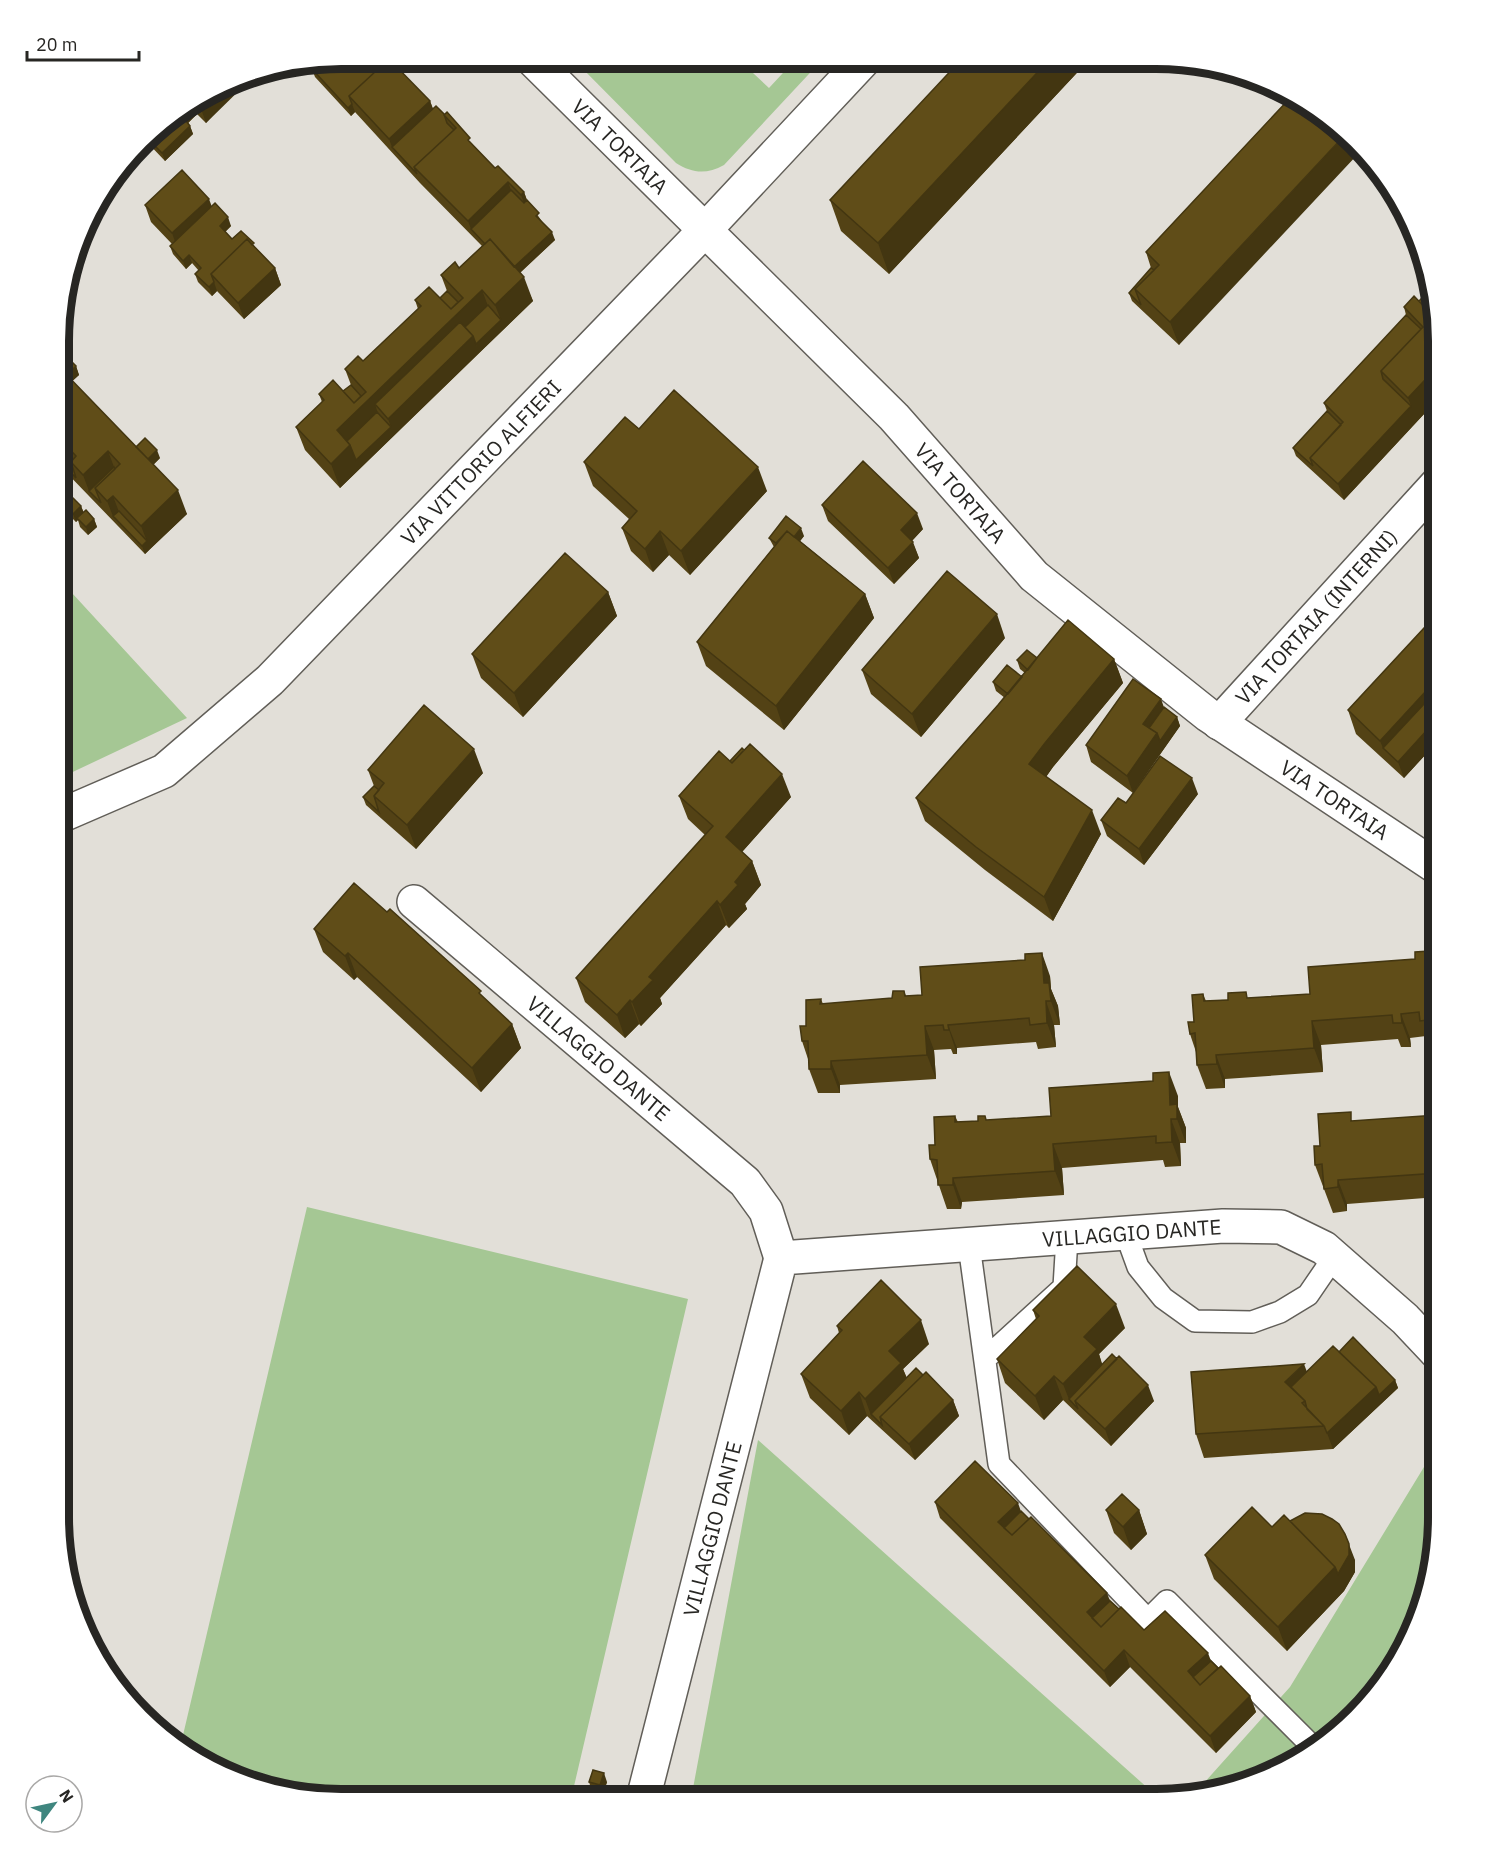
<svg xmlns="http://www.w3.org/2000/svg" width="1497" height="1858" viewBox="0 0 1497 1858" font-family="'IBM Plex Sans',sans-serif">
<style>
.green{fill:#a5c794}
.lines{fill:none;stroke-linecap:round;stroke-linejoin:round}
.service-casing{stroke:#615e58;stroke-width:24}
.minor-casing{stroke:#615e58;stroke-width:36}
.tertiary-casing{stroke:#615e58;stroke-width:36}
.service{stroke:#fff;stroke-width:21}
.minor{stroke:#fff;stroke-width:33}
.tertiary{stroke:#fff;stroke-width:33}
.wall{fill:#534215}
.shaded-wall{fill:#433611}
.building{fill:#604d18;stroke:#433611;stroke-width:1.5}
.labels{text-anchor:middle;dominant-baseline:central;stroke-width:6;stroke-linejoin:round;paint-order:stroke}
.street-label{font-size:21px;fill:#272623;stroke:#fff}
.rim{fill:none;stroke:#272623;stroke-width:8}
</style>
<rect width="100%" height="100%" fill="#e2dfd8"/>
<!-- green -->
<path class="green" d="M573,59L739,60L769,88L795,60H822L724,165C706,175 692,173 676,163Z
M60,580L187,718L60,778Z
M307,1207L688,1299L571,1799H322L250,1785L184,1752L180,1748Z
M758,1440L1160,1799H691Z
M1438,1444V1536L1423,1608L1391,1674L1297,1762L1195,1793L1290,1687Z"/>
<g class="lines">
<!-- service casing -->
<g class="service-casing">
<path id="service" d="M1126,1234L1138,1267L1163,1298L1195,1321L1252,1322L1280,1312L1308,1295L1334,1257
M969,1245L999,1464L1148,1620L1167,1601L1313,1747
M985,1359L1064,1287L1067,1238"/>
</g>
<!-- minor casing -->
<g class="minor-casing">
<g id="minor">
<path id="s1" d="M532,59L894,417L1034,576L1208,715L1438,868"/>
<path id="s2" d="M1219,723L1438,483"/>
<path id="s3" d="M414,902L745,1182L766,1211L781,1258"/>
<path id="s4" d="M643,1799L781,1258L1223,1226L1281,1227L1324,1248L1405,1319L1438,1354"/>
</g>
</g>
<!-- tertiary casing -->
<g class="tertiary-casing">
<g id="tertiary">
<path id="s5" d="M60,816L164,771L270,680L704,231L864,60"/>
</g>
</g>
<!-- service -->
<use href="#service" class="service"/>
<!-- minor -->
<use href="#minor" class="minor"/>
<!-- tertiary -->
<use href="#tertiary" class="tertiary"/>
</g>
<!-- wall -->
<path class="wall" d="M341,58L430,101L433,109L436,106L495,168L524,192L527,200L555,240L520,273L533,301L340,488L305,450L296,427L322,402L319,394L343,391L351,385L345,369L363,361L418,309L415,300L440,298L447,291L441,275L459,268L482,246L420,183L355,112L351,116L315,77L312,69L307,64Z
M974,60L1088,61L889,274L841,231L830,200Z
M250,74L206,123L197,114L188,123L190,126L193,134L165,161L145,140L155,128Z
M1290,98L1179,345L1132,301L1129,293L1151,268L1146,252Z
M145,205L212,206L231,226L225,232L232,239L255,247L275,268L281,285L244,319L217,291L212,296L198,282L195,274L199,271L192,263L186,269L173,254L170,246L172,244L151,222Z
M1404,307L1438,340V399L1344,500L1296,456L1293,448L1327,411L1324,403L1406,315Z
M61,359L76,366L79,375L72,381L136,447L160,458L153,465L187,514L145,554L61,467Z
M639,429L767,491L690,575L669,555L653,572L631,551L622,528L629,519L593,486L584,462Z
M64,504L81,506L84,513L94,519L97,527L88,535L80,527L78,520L76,522L67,513Z
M822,505L923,529L912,541L919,558L894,584L828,521Z
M804,536L800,541L865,594L874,618L784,730L706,666L697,642L774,547L769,538Z
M608,592L617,616L523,717L481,678L472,654Z
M1438,613V741L1404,778L1356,734L1348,710Z
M1005,638L921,737L871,694L862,670Z
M1037,658L1114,659L1123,683L1053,767L1046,777L1101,834L1053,921L985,870L925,821L916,798L1005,698L996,691L993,682L1022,677L1025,673L1020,669L1017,660Z
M1164,707L1177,717L1180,726L1133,793L1091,762L1086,745Z
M730,761L791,797L742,852L752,861L761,885L745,904L747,909L729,928L726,925L660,998L662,1004L641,1026L639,1024L625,1038L585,1002L576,978L705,835L688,819L679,796Z
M368,770L483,773L416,849L366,805L363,797L374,786Z
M1198,794L1144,865L1107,836L1101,820L1126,803Z
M314,929L483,997L512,1024L521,1048L481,1092L357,977L354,980L323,952Z
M1438,975V1044L1429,1045L1426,1036L1410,1038L1411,1047H1401L1398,1039L1321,1045L1323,1072L1225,1079V1088L1206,1089L1197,1065L1196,1052L1190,1034L1203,994L1206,1001L1310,994Z
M1050,976L1051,989L1058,1006L1060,1025H1054L1056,1047L1038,1049L1036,1042L957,1048V1054H953L951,1049L934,1050L936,1079L840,1085V1093H818L809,1069V1062L802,1041L806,1026L821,999L823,1004L892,998L904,991L906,996L922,995Z
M1438,1087V1197L1347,1204V1211L1333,1213L1315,1165L1354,1121L1438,1115Z
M1178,1096V1107L1186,1128V1143H1180L1181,1166L1165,1167L1163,1160L1062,1168L1064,1195L962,1202L961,1209H947L930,1159L935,1145L955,1116L958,1122L1051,1116Z
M1033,1310L1125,1328L1099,1354L1102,1365L1154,1401L1111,1446L1063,1400L1044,1420L1005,1383L997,1359L1036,1319Z
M837,1326L929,1344L903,1369L907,1378L923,1375L953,1400L959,1416L915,1460L867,1416L849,1435L810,1398L801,1374L839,1333Z
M1339,1352L1395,1380L1398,1388L1333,1449L1204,1458L1196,1434L1307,1371Z
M935,1502L1021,1511L1119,1609L1144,1630L1211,1661L1250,1696L1256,1712L1216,1753L1130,1667L1110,1687L940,1518Z
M1106,1510H1139L1147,1534L1131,1550L1114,1533Z
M1290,1521L1355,1560V1572L1344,1591L1287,1651L1214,1579L1205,1555L1272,1527Z
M589,1782H607L603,1794L592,1791Z"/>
<!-- shaded-wall -->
<path class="shaded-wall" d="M1048,61H1088L889,274L878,243Z
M258,72L206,123L200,106L210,97L250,74Z
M430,101L436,117L392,147L389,139Z
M352,104L355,112L351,116L348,108Z
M194,106L197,114L186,125L183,117Z
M190,126L193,134L165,161L162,153Z
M1342,138L1358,154L1179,345L1170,322Z
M508,182L514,198L471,229L468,221Z
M524,192L530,209L527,211L521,195Z
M209,199L215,215L178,250L172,233Z
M228,217L231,226L223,234L220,226Z
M552,232L555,240L513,279L510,271Z
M189,255L192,263L186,269L183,261Z
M275,268L281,285L244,319L238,303Z
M524,277L533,301L479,353L476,344L501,320L495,305Z
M214,282L217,291L212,296L209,287Z
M482,290L491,314L375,404L380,420L391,427L388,419L473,336L479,353L340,488L331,464L337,430Z
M76,366L79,375L65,388L62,380Z
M1438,366V399L1344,500L1338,484L1411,406L1408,398Z
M157,450L160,458L146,472L143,464Z
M108,451L117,475L89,491L83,475Z
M758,467L767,491L690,575L681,551Z
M178,490L187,514L150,549L141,526Z
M113,496L122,520L113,516L116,524L107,501Z
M81,506L84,514L77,518L78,520L76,522L73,514Z
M917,513L923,529L907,546L901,530Z
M94,519L97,527L88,535L86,527Z
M801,528L804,536L787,558L784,550Z
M660,531L669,555L653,572L645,549Z
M147,541L150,549L145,554L142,546Z
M913,542L919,558L894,584L888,568Z
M608,592L617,616L523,717L514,693Z
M865,594L874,618L784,730L776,706Z
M997,614L1005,638L921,737L912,714Z
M1114,659L1123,683L1053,767L1038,788L1029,764L1045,743Z
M1438,678V711L1383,748L1380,741Z
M1161,699L1167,716L1146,732L1143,724Z
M1177,717L1180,726L1133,793L1127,776L1157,733Z
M1438,718V741L1404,778L1398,762Z
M474,749L483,773L416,849L407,825Z
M782,774L791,797L734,861L726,837Z
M1192,778L1198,794L1144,865L1139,849Z
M1092,810L1101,834L1053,921L1044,897Z
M752,861L761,885L745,904L747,909L729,928L720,905L735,882Z
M717,901L726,925L660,998L662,1004L641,1026L632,1002L649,977Z
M1429,951L1438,975V996L1432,982Z
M348,953L357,977L354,980L345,956Z
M1042,953L1050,976L1051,989L1058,1006L1060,1025L1044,983Z
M1433,997L1438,1010V1027L1435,1019Z
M630,1000L639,1024L625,1038L617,1015Z
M1046,1001L1054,1025L1056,1047L1047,1023Z
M1401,1014L1410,1038L1411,1047L1402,1023Z
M1312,1021L1321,1045L1323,1072L1314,1048Z
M512,1024L521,1048L481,1092L472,1068Z
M948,1025L957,1048V1054L949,1030Z
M925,1026L934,1050L936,1079L927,1055Z
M1216,1055L1225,1079V1088L1217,1064Z
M831,1061L840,1085V1093L831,1069Z
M1169,1072L1178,1096V1107L1186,1128V1143L1177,1119L1170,1105Z
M1171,1119L1180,1143L1181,1166L1172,1142Z
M1053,1144L1062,1168L1064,1195L1055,1171Z
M953,1178L962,1202L961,1209L953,1185Z
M1338,1180L1347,1204V1211L1338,1187Z
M1116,1304L1125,1328L1099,1354L1105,1373L1075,1401L1069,1399L1072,1407L1063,1384L1084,1337Z
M921,1320L929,1344L903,1369L910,1387L871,1414L874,1423L865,1399L889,1351Z
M1304,1364L1313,1388L1299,1401L1285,1382Z
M1054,1376L1063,1400L1044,1420L1035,1396Z
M1395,1380L1398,1388L1333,1449L1327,1433L1376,1387Z
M1148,1385L1154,1401L1111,1446L1105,1429Z
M859,1392L867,1416L849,1435L841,1411Z
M953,1400L959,1416L915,1460L909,1444Z
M1018,1503L1024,1520L1007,1536L998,1522Z
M1139,1510L1147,1534L1131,1550L1123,1527Z
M1345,1534L1355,1560V1572L1344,1591L1287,1651L1278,1627Z
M1107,1593L1113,1609L1095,1626L1087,1612Z
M1124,1650L1130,1667L1110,1687L1104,1671Z
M1208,1653L1214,1669L1196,1685L1188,1671Z
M1250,1696L1256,1712L1216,1753L1210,1736Z
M604,1773L607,1782L603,1794L600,1785Z"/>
<!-- building -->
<path class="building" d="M341,58L389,59L395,64L389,59L349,96L352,104L348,108L312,69L319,62Z
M389,59L430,101L389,139L349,96Z
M974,60L1048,61L878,243L830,200L958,63L965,70Z
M210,97L200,106L197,104Z
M1290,98L1313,106L1342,138L1170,322L1135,289L1159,265L1146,252Z
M194,106L183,117L190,126L162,153L147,138L155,128Z
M436,106L444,114L447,123L454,130L414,167L417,174L392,147Z
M447,112L470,138L468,140L495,168L498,166L524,192L521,195L508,182L468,221L414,167L456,128L444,115Z
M182,170L209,199L172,233L145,205Z
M511,190L524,203L527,200L539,213L536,216L552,232L514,267L490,239L485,244L471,229Z
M215,203L228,217L220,226L232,239L241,231L254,243L252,245L247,239L211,274L214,282L209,287L195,274L201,268L189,255L183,261L170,246Z
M247,239L275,268L238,303L211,274Z
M490,239L524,277L495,305L482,290L337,430L350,445L331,464L296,427L324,400L319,394L333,380L354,403L366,392L345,369L358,356L363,361L421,306L415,300L429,287L451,309L463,298L441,275L455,262L459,268Z
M1151,268L1154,270L1135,289L1141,305L1129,293Z
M1432,288L1435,314L1433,316L1419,301Z
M447,291L458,302L451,309L440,298Z
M1414,296L1433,316L1435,314L1438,340V366L1408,398L1381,371L1423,327L1404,307Z
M488,305L501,320L476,344L473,336L465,327Z
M1406,315L1421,329L1381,371L1383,379L1411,406L1338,484L1310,458L1343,422L1324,403Z
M460,322L473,336L388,419L375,404Z
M65,355L76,366L67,375L61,369V359Z
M61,369L178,490L141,526L113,496L107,501L95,488L120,464L108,451L83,475L71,462L76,456L61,440Z
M351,385L361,396L354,403L343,391Z
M674,390L758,467L681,551L660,531L645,549L622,528L637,511L584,462L625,417L639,429Z
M1327,411L1341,425L1310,458L1313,466L1293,448Z
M377,412L391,427L356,460L350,445L347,441Z
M145,438L157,450L148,459L136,447Z
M61,449L72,461L71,462L76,478L61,462Z
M863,461L917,513L901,530L913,542L888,568L822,505Z
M114,467L115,469L95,488L101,503L89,491Z
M72,497L81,506L73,514L64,504Z
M86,510L94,519L86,527L77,518Z
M119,511L147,541L142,546L113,516Z
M786,516L801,528L794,537L787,531L776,543L769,538Z
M787,531L865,594L776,706L697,642Z
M565,553L608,592L514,693L472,654Z
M947,571L997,614L912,714L862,670Z
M1438,613V678L1380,741L1348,710Z
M1068,620L1114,659L1045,743L1029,764L1092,810L1044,897L976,847L916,798L998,705Z
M1027,650L1037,658L1028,670L1017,660Z
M1007,665L1022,677L1008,694L993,682Z
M1133,679L1161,699L1143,724L1157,733L1127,776L1086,745Z
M1438,689V718L1398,762L1383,748Z
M424,705L474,749L407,825L374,796L384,783L368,770Z
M1164,707L1177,717L1160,741L1157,733L1149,728Z
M750,744L782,774L726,837L752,861L735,882L738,885L720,905L717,901L649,977L653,980L632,1002L630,1000L617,1015L576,978L713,826L679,796L719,751L732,763Z
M742,748L744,750L732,763L730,761Z
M1160,756L1192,778L1139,849L1101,820L1118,798L1126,803Z
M374,786L379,790L374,796L379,812L363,797Z
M354,883L387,912L390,909L481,991L479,993L512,1024L472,1068L348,953L345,956L314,929Z
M1429,951L1432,982L1438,981V996L1433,997L1435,1019L1420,1021L1419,1012L1401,1014L1402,1023H1393L1392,1015L1312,1021L1314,1048L1216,1055L1217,1064L1197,1065L1195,1033L1190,1034L1188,1022H1194L1192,995L1203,994L1204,1001L1228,1000V993L1246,992L1247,998L1310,994L1308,967L1415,959V952Z
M1042,953L1044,983H1049L1051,1001H1046L1047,1023L1030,1025L1029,1018L948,1025L949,1030H944L943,1025L925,1026L927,1055L831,1061V1069H809L808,1041H802L800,1026H806V1000L821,999L820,1004L892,998L893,991H904L905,996L922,995L920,967L1025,960V954Z
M1169,1072L1170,1105L1177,1104V1119H1171L1172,1142L1156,1143V1136L1053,1144L1055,1171L953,1178V1185H938L937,1160L930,1159L929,1145H935L934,1117L955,1116V1122L978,1121V1116H985L986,1120L1051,1116L1049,1088L1153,1081V1073Z
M1438,1087V1173L1338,1180V1187L1324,1189L1322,1164L1315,1165L1314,1146H1320L1318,1114L1351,1112V1121L1438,1115L1436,1088Z
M1077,1266L1116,1304L1084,1337L1097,1349L1063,1384L1054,1376L1035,1396L997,1359L1039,1316L1033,1310Z
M881,1280L921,1320L889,1351L901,1363L865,1399L859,1392L841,1411L801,1374L842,1330L837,1326Z
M1353,1337L1395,1380L1379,1395L1376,1387L1339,1352Z
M1333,1346L1376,1387L1327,1433L1324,1426L1307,1409L1305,1401L1291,1387Z
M1112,1354L1117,1359L1075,1401L1078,1409L1069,1399Z
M1119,1356L1148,1385L1105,1429L1075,1401Z
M1304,1364L1285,1382L1305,1401L1302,1403L1324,1426L1196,1434L1191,1372Z
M916,1368L923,1375L880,1417L882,1425L871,1414Z
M926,1372L953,1400L909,1444L880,1417Z
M975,1461L1018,1503L998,1522L1012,1535L1031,1517L1107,1593L1087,1612L1101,1627L1121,1607L1144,1630L1165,1611L1208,1653L1188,1671L1200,1685L1221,1666L1250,1696L1210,1736L1124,1650L1104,1671L935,1502Z
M1122,1494L1139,1510L1123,1527L1106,1510Z
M1252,1507L1272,1527L1284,1515L1335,1567L1278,1627L1205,1555Z
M1021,1511L1029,1519L1012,1535L1004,1528Z
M1305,1513L1322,1514L1332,1519L1339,1524L1345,1534L1349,1544V1555L1338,1574L1335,1567L1290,1521Z
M1110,1601L1119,1609L1101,1627L1092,1618Z
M1211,1661L1218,1668L1200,1685L1193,1677Z
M593,1770L604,1773L600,1785L589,1782Z"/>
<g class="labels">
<!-- street labels -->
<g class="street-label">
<text stroke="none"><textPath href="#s1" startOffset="124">VIA TORTAIA</textPath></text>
<text stroke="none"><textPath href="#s5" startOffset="556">VIA VITTORIO ALFIERI</textPath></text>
<text stroke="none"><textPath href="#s1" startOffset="610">VIA TORTAIA</textPath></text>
<text stroke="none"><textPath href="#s2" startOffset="144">VIA TORTAIA (INTERNI)</textPath></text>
<text stroke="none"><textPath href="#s1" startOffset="1096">VIA TORTAIA</textPath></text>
<text stroke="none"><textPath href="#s3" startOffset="242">VILLAGGIO DANTE</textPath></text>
<text stroke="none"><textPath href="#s4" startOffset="910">VILLAGGIO DANTE</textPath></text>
<text stroke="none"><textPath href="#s4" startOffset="279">VILLAGGIO DANTE</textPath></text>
</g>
</g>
<!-- crop -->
<path d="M0 0H1497V1858H0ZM341 69H1156A272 272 0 0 1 1428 341V1517A272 272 0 0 1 1156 1789H341A272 272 0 0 1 69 1517V341A272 272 0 0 1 341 69Z" fill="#fff" fill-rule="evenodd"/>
<path class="rim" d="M341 69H1156A272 272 0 0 1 1428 341V1517A272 272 0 0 1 1156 1789H341A272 272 0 0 1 69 1517V341A272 272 0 0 1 341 69Z"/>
<!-- north arrow -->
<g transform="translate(54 1804) rotate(57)"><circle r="28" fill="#ffffff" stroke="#a9a8a7" stroke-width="1.5"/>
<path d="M0-4.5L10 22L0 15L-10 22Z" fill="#3f867f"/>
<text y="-9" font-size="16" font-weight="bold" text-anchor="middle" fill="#272623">N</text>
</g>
<!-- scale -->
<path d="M27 51v9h112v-9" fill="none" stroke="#272623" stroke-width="3"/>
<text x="36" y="51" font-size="18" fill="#272623" stroke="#ffffff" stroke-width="4.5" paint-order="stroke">20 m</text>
</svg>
